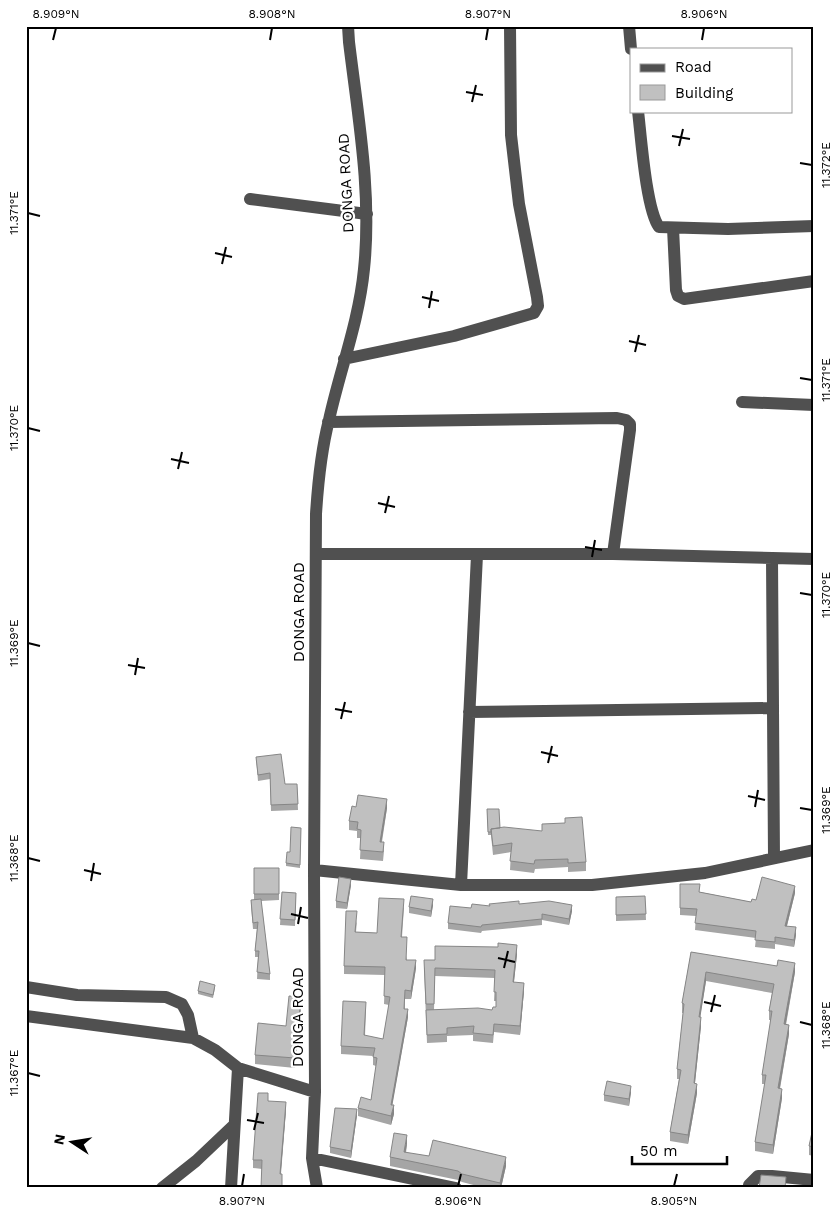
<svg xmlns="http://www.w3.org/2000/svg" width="840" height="1214" viewBox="0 0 840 1214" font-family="'Work Sans',sans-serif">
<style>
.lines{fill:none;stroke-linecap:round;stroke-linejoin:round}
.minor{stroke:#505050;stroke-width:12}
.wall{fill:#a5a5a5;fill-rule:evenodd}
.shaded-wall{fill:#868686}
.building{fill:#c0c0c0;stroke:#868686}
.ticks{fill:none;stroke:#000;stroke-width:2}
.labels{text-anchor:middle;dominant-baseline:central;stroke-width:4.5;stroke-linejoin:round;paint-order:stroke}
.street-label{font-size:15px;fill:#000;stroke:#fff}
.neatline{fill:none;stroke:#000;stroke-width:2}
.ticks-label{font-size:12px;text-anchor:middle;fill:#000}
</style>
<rect width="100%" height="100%" fill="#fff"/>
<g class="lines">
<!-- minor -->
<path class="minor" d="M629,26L631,49
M638,111C641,136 646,209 659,227L728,229L814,226
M250,199L367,214
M673,228L676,290L678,296L684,299L814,281
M344,359L454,336L534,313L538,306L537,297L519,204L511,135L510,26
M742,402L814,405
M328,422L617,418L626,420L630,424V430L613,554
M316,554H613L814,559
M772,558L774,858
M469,712L773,708
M314,870L461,885H592L705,873L814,850
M461,885L477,555
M26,987L77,995L166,997L182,1004L188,1015L193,1038
M26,1016L193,1038L215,1050L238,1068L315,1092
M312,1158L456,1188
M162,1188L196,1161L234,1125
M231,1188L238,1068
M317,1188L312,1158L315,1092L314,870L316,514C318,482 321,451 329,420C340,370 359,321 364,269C372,193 358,117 349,42L348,26
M749,1188V1185L758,1176H772L814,1180"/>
</g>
<!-- wall -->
<path class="wall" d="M256,757L285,784H297L298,810L271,811L270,779L258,781Z
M356,807L387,808L382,842L384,851L383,861L360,859L361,838H357V831L349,830V821Z
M487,809L500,828L586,862V871L568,872V867L535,869L534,873L510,870L511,852L493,855L491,835H488Z
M301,828L300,868L286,866V863L290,852Z
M254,868H279V900L261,901L270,974V980L257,979L258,957H255V951L257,929H253L251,906V900H254Z
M680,884L700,892L751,902L795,893L787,926L796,935L794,947L775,944V949L755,947L756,938L695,930L696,916L680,915Z
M351,885L347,909L336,908V901Z
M282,892L296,893L295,926L280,925Z
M645,896L646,920L616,921V897Z
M519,904L572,911L569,925L542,920V925L482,931L481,933L448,929V923L490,906Z
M433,905L431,917L409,913V907Z
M404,907L402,937L407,960L416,968L411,999H405V1009L408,1017L392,1105L394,1114L391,1125L358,1116V1108L371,1100L376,1066L373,1065V1056L341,1054V1046L366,1010L365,1036L383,1039L389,1005L384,1004L385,975L344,974V966L357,920L356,932L377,933Z
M691,952L795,972L786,1025L789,1034L780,1089L782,1098L773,1154L755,1151V1142L765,1084H762V1075L771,1020H769V1011L772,993L706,981L700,1017L701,1026L695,1083L697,1093L688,1144L670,1141V1132L679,1079H677V1069L683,1013H682V1003Z
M517,954L514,982L524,991L520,1035L494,1032L493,1043L473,1041V1035L447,1036V1042L427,1043L424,968L435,960ZM435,976L495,978L494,1001H496V1007L492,1010H434Z
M215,988L213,998L198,994V991Z
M301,1006L295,1068L255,1064V1055L286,1026Z
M631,1092L629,1106L604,1101V1095Z
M268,1101L286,1110L281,1174L262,1169L253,1168V1160Z
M357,1115L351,1158L330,1153V1147Z
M814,1123V1156L809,1155V1146Z
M407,1144L406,1153L506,1166L501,1188H485L462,1182L458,1180L390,1166V1157Z"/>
<!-- shaded-wall -->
<path class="shaded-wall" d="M387,799V808L380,850V842Z
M351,879V885L347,909V903Z
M795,886V893L785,933V926Z
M433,899V905L431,917V911Z
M572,905V911L569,925V919Z
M796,927V935L794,947V940Z
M517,945V954L513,990V982Z
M416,960V968L411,999V991Z
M795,963V972L784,1033V1024Z
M706,972V981L699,1026V1017Z
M524,983V991L520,1035V1026Z
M301,997V1006L295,1068V1058Z
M408,1009V1017L391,1113V1105Z
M701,1017V1026L694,1092V1083Z
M789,1025V1034L778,1098V1088Z
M697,1084V1093L688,1144V1135Z
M631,1086V1092L629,1106V1099Z
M782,1089V1098L773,1154V1145Z
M286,1102V1110L280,1182V1174Z
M394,1105V1114L391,1125V1116Z
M357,1109V1115L351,1158V1151Z
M407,1135V1144L404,1161V1152Z
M506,1157V1166L501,1188H500V1183Z"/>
<!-- building -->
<path class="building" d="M281,754L285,784H297L298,804L271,805L270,773L258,775L256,757Z
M358,795L387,799L380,842H384L383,852L360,850L361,830L357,829L358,822L349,821L352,806L356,807Z
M487,809H499L500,828L491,829V832H488Z
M582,817L586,862L568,863V859L535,860L534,864L510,861L512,843L493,846L491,829L504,827L542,831V824L565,823V818Z
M291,827L301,828L300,865L286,863L287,852H290Z
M254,868H279V894H254Z
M339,877L351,879L347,903L336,901Z
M762,877L795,886L785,926L796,927L794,940L775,937V942L755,940L756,931L695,923L697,909L680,908V884H700L699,892L751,902L752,899L756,900Z
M282,892L296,893L295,920L280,919Z
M411,896L433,899L431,911L409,907Z
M645,896L646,914L616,915V897Z
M379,898L404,899L401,937H407L406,960H416L411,991L405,990L404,1009H408L391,1105H394L391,1116L358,1108L361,1097L371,1100L377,1058L373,1057L375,1048L341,1046L343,1001L366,1002L364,1035L383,1039L390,997L384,996L385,967L344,966L346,911H357L355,932L377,933Z
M261,899L270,974L257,972L259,951H255L258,922L253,923L251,900Z
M519,901V904L549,901L572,905L569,919L542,914V919L482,925L481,927L448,923L450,906L471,908L472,904L490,906L489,904Z
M498,943L517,945L513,982L524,983L520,1026L494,1024L493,1035L473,1033L474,1026L447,1028V1034L427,1035L426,1010L478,1008L492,1010L493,1007H496V992H494L495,970L435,968L434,1004H426L424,960H435V946L498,947Z
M691,952L777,966L778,960L795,963L784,1024L789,1025L778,1088L782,1089L773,1145L755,1142L766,1075H762L772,1011H769L774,984L706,972L699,1017H701L694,1083L697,1084L688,1135L670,1132L681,1070L677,1069L684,1004L682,1003Z
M200,981L215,985L213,995L198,991Z
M289,996L301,997L295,1058L255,1055L258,1023L286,1026Z
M607,1081L631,1086L629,1099L604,1095Z
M258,1093H268V1101L286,1102L280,1174H282V1188H261L262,1160H253Z
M335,1108L357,1109L351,1151L330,1147Z
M814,1123V1147L809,1146Z
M394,1133L407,1135L404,1152L429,1156L433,1140L506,1157L500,1183L462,1174L458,1171L390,1157Z
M761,1175L786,1177L785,1188H759Z"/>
<!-- ticks -->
<path class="ticks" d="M53,40L56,28M270,40L272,28M486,40L488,28M702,40L704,28M466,92L483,95M472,102L476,85M672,136L690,139M679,146L683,129M800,163L812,165M28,213L40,216M215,253L232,257M222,264L226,247M422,297L439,301M429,308L432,291M629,341L646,345M635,352L639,335M800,378L812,380M28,428L40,431M171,459L189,463M178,469L182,452M378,503L395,507M385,513L389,496M585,547L602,550M592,557L595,540M800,593L812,595M28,643L40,646M128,665L145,668M135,675L138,658M335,709L352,712M341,719L345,702M541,752L558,756M548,763L552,746M748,796L765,800M755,807L758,790M800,808L812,810M28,858L40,861M84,870L101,874M91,881L94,863M291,914L308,918M298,924L301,907M498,958L515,962M504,968L508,951M704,1002L721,1006M711,1012L715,995M800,1022L812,1025M28,1073L40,1076M247,1120L264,1123M254,1130L258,1113M242,1186L244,1174M458,1186L461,1174M674,1186L677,1174"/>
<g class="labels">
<!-- street labels -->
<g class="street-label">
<text transform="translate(346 183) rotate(-93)">DONGA ROAD</text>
<text transform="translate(299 612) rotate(-90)">DONGA ROAD</text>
<text transform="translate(298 1017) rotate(-90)">DONGA ROAD</text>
</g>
</g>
<!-- border -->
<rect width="840" height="1214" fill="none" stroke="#ffffff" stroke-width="55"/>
<!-- legend -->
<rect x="630" y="48" width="162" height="65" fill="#ffffff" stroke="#999999"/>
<rect x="640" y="64" width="25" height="8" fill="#505050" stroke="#999999"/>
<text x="675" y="72" font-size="15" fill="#000000">Road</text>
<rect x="640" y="85" width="25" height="15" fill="#c0c0c0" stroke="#999999"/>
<text x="675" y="98" font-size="15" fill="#000000">Building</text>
<!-- north arrow -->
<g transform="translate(72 1142) rotate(282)" stroke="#ffffff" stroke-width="4" paint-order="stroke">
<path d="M0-4L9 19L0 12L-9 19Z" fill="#000000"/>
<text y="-8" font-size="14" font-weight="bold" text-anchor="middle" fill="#000000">N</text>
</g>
<!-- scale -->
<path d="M632 1156v8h95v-8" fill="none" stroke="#000000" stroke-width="2.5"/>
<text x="640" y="1156" font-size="15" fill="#000000" stroke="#ffffff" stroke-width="4" paint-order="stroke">50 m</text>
<rect x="28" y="28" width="784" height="1158" class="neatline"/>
<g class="ticks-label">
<text x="56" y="18">8.909°N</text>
<text x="272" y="18">8.908°N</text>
<text x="488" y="18">8.907°N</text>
<text x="704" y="18">8.906°N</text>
<text transform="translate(826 165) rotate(-90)" y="4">11.372°E</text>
<text transform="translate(14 213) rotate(-90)" y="4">11.371°E</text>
<text transform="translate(826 380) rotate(-90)" y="4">11.371°E</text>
<text transform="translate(14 428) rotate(-90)" y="4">11.370°E</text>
<text transform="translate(826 595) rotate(-90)" y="4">11.370°E</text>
<text transform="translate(14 643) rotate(-90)" y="4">11.369°E</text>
<text transform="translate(826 810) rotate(-90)" y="4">11.369°E</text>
<text transform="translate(14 858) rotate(-90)" y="4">11.368°E</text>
<text transform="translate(826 1025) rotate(-90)" y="4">11.368°E</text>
<text transform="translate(14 1073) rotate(-90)" y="4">11.367°E</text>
<text x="242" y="1205">8.907°N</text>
<text x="458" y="1205">8.906°N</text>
<text x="674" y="1205">8.905°N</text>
</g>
</svg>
